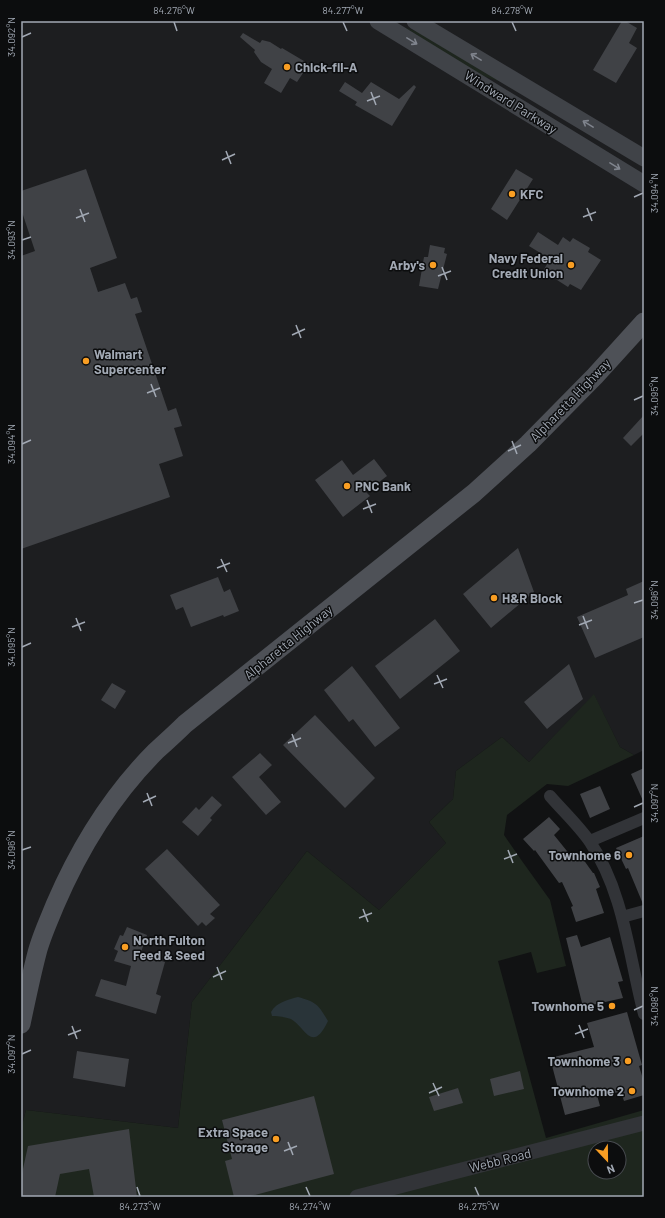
<svg xmlns="http://www.w3.org/2000/svg" width="665" height="1218" viewBox="0 0 665 1218" font-family="Barlow,sans-serif">
<style>
.built{fill:#1d1e20}
.green{fill:#1e261e;fill-rule:evenodd}
.water{fill:#293439}
.building{fill:#404246}
.lines{fill:none;stroke-linecap:round;stroke-linejoin:round}
.minor{stroke:#323438;stroke-width:12}
.tertiary{stroke:#323438;stroke-width:15}
.secondary{stroke:#404348;stroke-width:17}
.primary{stroke:#4e5157;stroke-width:19}
.oneway{stroke:#80858e}
.ticks{fill:none;stroke:#a2a9b4;stroke-width:1.5}
.poi-dot{fill:#f99e23;stroke:#0c0d0e;stroke-width:1.5}
.labels{text-anchor:middle;dominant-baseline:central;stroke-width:3;stroke-linejoin:round;paint-order:stroke}
.poi-label{font-size:13px;font-weight:bold;fill:#a2a9b4;stroke:#0c0d0e;text-anchor:end}
.street-label{font-size:13px;fill:#a2a9b4;stroke:#0c0d0e}
.neatline{fill:none;stroke:#a2a9b4;stroke-width:1.5}
.ticks-label{font-size:10px;text-anchor:middle;fill:#a2a9b4}
</style>
<rect width="100%" height="100%" fill="#111213"/>
<!-- built -->
<path class="built" d="M21,21H644V750L634,755L620,747L594,695L529,762L502,737L456,771L453,799L429,822L446,843L379,910L307,851L192,1002L178,1128L26,1110L21,1129Z"/>
<!-- green -->
<path class="green" d="M404,27L426,35L505,83L477,74Z
M594,694L620,747L634,755L568,786L547,784L507,815L504,835L522,861L550,900L566,966L537,973L531,952L498,961L546,1138L644,1110V1197H21V1129L26,1110L178,1128L192,1002L307,851L379,910L446,843L429,822L453,799L456,771L502,737L529,762ZM595,1148H619V1172H595Z"/>
<!-- water -->
<path class="water" d="M298,997C316,1002 318,1004 328,1021C312,1054 306,1028 291,1019C285,1017 278,1016 272,1016L271,1012C277,1002 287,1000 298,997Z"/>
<!-- building -->
<path class="building" d="M622,21H625L637,28L629,43L637,48L616,83L593,70Z
M243,33L260,43L262,40L270,42L281,49L282,48L309,64L297,82L290,78L281,93L264,83L272,69L261,62L254,52L255,50L240,37Z
M345,82L362,93L371,82L399,99L414,85L416,87L392,126L355,105L357,102L339,91Z
M86,169L117,258L90,268L98,292L125,283L131,299L137,297L142,312L135,314L168,411L176,408L182,426L174,428L183,456L159,464L170,497L21,549V256L35,251L21,209V191Z
M516,169L533,179L507,220L491,209Z
M538,232L558,245L563,237L570,242L573,238L590,248L588,252L601,260L581,290L570,284L568,287L543,271L550,259L529,246Z
M430,245L445,248L444,253L447,254L438,289L419,286L424,257H428Z
M644,415V433L631,446L623,438Z
M374,459L387,476L366,492L370,496L343,517L315,480L342,460L353,475Z
M518,548L534,592L491,628L463,594Z
M218,577L224,592L230,589L239,611L224,617L223,615L191,627L183,607L176,610L170,595Z
M644,581V637L595,658L577,617L628,595L626,589Z
M435,619L460,651L400,699L375,666Z
M569,664L583,699L547,729L524,702Z
M352,666L400,728L375,747L353,719L349,722L324,690Z
M112,683L126,691L115,709L101,700Z
M315,715L375,778L345,808L283,745Z
M260,753L272,765L259,777L281,802L266,815L232,777Z
M644,768V803L631,774Z
M600,786L610,809L590,818L580,794Z
M212,796L222,805L210,818L212,820L198,836L182,822L196,807L199,810Z
M549,817L560,829L554,835L571,856L578,852L593,873H594L600,887L596,889L604,913L576,922L571,907L573,906L562,882L559,883L535,850L534,851L523,839Z
M644,836V904H643L628,868L626,869L616,848Z
M167,849L220,905L210,914L215,918L206,926L202,922L198,926L145,869Z
M127,927L147,935L140,955L165,962L156,994L161,996L156,1014L95,996L101,979L126,986L131,966L114,961L118,951L114,949L120,935L123,936Z
M577,935L581,947L610,937L623,981L618,982L623,998L583,1007L566,938Z
M627,1012L642,1065L639,1066L644,1082V1095L624,1101L621,1092L597,1095L600,1106L565,1115L550,1058L594,1047L587,1023Z
M77,1051L129,1059L125,1087L73,1078Z
M520,1071L524,1089L494,1096L490,1079Z
M458,1088L463,1103L434,1111L429,1097Z
M314,1096L334,1174L247,1197H234L225,1161L232,1159L222,1120Z
M129,1129L137,1197H94L89,1169L60,1174L55,1197H21V1178L28,1146Z"/>
<g class="lines">
<!-- minor -->
<path class="minor" d="M550,796C563,811 579,826 590,842C624,892 629,957 644,1014
M590,841L644,818
M622,917L644,911"/>
<!-- tertiary -->
<path class="tertiary" d="M357,1197L644,1123"/>
<!-- secondary -->
<path class="secondary" d="M378,21L644,184
M415,21L644,158"/>
<!-- primary -->
<path class="primary" d="M21,1024C26,1000 31,976 37,953C41,937 49,920 55,905C79,849 113,794 156,751C166,742 176,733 185,724L474,493L528,444L595,376L644,322"/>
</g>
<!-- one-way arrows -->
<defs><path id="oneway-shaft" d="M-6 0H5M1.5-3L5.5 0L1.5 3" fill="none" stroke-width="1.6" stroke-linecap="round" stroke-linejoin="round"/></defs>
<g class="oneway">
<use href="#oneway-shaft" transform="translate(412 41) rotate(31)"/>
<use href="#oneway-shaft" transform="translate(476 57) rotate(-149)"/>
<use href="#oneway-shaft" transform="translate(588 124) rotate(-149)"/>
<use href="#oneway-shaft" transform="translate(615 166) rotate(32)"/>
</g>
<!-- ticks -->
<path class="ticks" d="M174,22L177,31M343,22L347,31M512,22L516,31M22,37L31,33M371,92L376,105M367,101L380,96M226,151L231,164M222,160L235,154M634,197L643,193M587,208L592,221M80,209L85,222M583,217L596,212M76,218L89,213M22,240L31,237M442,267L447,280M438,276L451,271M296,325L301,338M292,335L305,329M151,384L156,397M147,393L160,388M634,400L643,396M512,441L517,454M22,444L31,440M508,451L521,445M367,500L372,513M363,509L376,504M221,559L227,572M217,568L230,563M634,603L643,600M583,616L588,629M76,618L81,631M579,625L592,620M72,627L85,622M22,647L31,643M437,675L443,688M434,684L447,679M292,734L297,747M288,743L301,738M147,793L152,806M143,802L156,796M634,807L643,803M22,850L31,847M508,850L513,863M504,859L517,854M363,909L368,922M359,918L372,913M217,967L222,980M213,977L226,971M634,1010L643,1006M579,1025L584,1038M72,1026L77,1039M575,1034L588,1029M68,1035L81,1030M22,1054L31,1050M433,1083L439,1096M429,1093L442,1087M288,1142L293,1155M284,1151L297,1146M137,1187L140,1196M306,1187L310,1196M475,1187L479,1196"/>
<!-- markers -->
<g class="poi-dot">
<circle cx="287" cy="67" r="4"/>
<circle cx="512" cy="194" r="4"/>
<circle cx="433" cy="265" r="4"/>
<circle cx="571" cy="265" r="4"/>
<circle cx="86" cy="361" r="4"/>
<circle cx="347" cy="486" r="4"/>
<circle cx="494" cy="598" r="4"/>
<circle cx="629" cy="855" r="4"/>
<circle cx="125" cy="947" r="4"/>
<circle cx="612" cy="1006" r="4"/>
<circle cx="628" cy="1061" r="4"/>
<circle cx="632" cy="1091" r="4"/>
<circle cx="276" cy="1139" r="4"/>
</g>
<g class="labels">
<!-- poi labels -->
<g class="poi-label">
<text x="295" y="67" text-anchor="start">Chick-fil-A</text>
<text x="520" y="194" text-anchor="start">KFC</text>
<text x="563" y="258">Navy Federal<tspan x="563" dy="15">Credit Union</tspan></text>
<text x="425" y="265">Arby's</text>
<text x="94" y="354" text-anchor="start">Walmart<tspan x="94" dy="15">Supercenter</tspan></text>
<text x="355" y="486" text-anchor="start">PNC Bank</text>
<text x="502" y="598" text-anchor="start">H&amp;R Block</text>
<text x="621" y="855">Townhome 6</text>
<text x="133" y="940" text-anchor="start">North Fulton<tspan x="133" dy="15">Feed &amp; Seed</tspan></text>
<text x="604" y="1006">Townhome 5</text>
<text x="620" y="1061">Townhome 3</text>
<text x="624" y="1091">Townhome 2</text>
<text x="268" y="1132">Extra Space<tspan x="268" dy="15">Storage</tspan></text>
</g>
<!-- street labels -->
<g class="street-label">
<text transform="translate(511 102) rotate(32)">Windward Parkway</text>
<text transform="translate(570 400) rotate(-46)">Alpharetta Highway</text>
<text transform="translate(288 642) rotate(-39)">Alpharetta Highway</text>
<text transform="translate(500 1160) rotate(-14)">Webb Road</text>
</g>
</g>
<!-- border -->
<rect width="665" height="1218" fill="none" stroke="#0c0d0e" stroke-width="44"/>
<!-- north arrow -->
<g transform="translate(607 1160) rotate(158)"><circle r="19" fill="#0c0d0e" stroke="#484b50"/>
<path d="M0-3L7 15L0 10L-7 15Z" fill="#f99e23"/>
<text y="-6" font-size="11" font-weight="bold" text-anchor="middle" fill="#a2a9b4">N</text>
</g>
<rect x="22" y="22" width="621" height="1174" class="neatline"/>
<g class="ticks-label">
<text x="174" y="14">84.276°W</text>
<text x="343" y="14">84.277°W</text>
<text x="512" y="14">84.278°W</text>
<text transform="translate(11 37) rotate(-90)" y="4">34.092°N</text>
<text transform="translate(654 193) rotate(-90)" y="4">34.094°N</text>
<text transform="translate(11 240) rotate(-90)" y="4">34.093°N</text>
<text transform="translate(654 396) rotate(-90)" y="4">34.095°N</text>
<text transform="translate(11 444) rotate(-90)" y="4">34.094°N</text>
<text transform="translate(654 600) rotate(-90)" y="4">34.096°N</text>
<text transform="translate(11 647) rotate(-90)" y="4">34.095°N</text>
<text transform="translate(654 803) rotate(-90)" y="4">34.097°N</text>
<text transform="translate(11 850) rotate(-90)" y="4">34.096°N</text>
<text transform="translate(654 1006) rotate(-90)" y="4">34.098°N</text>
<text transform="translate(11 1054) rotate(-90)" y="4">34.097°N</text>
<text x="140" y="1210">84.273°W</text>
<text x="310" y="1210">84.274°W</text>
<text x="479" y="1210">84.275°W</text>
</g>
</svg>
